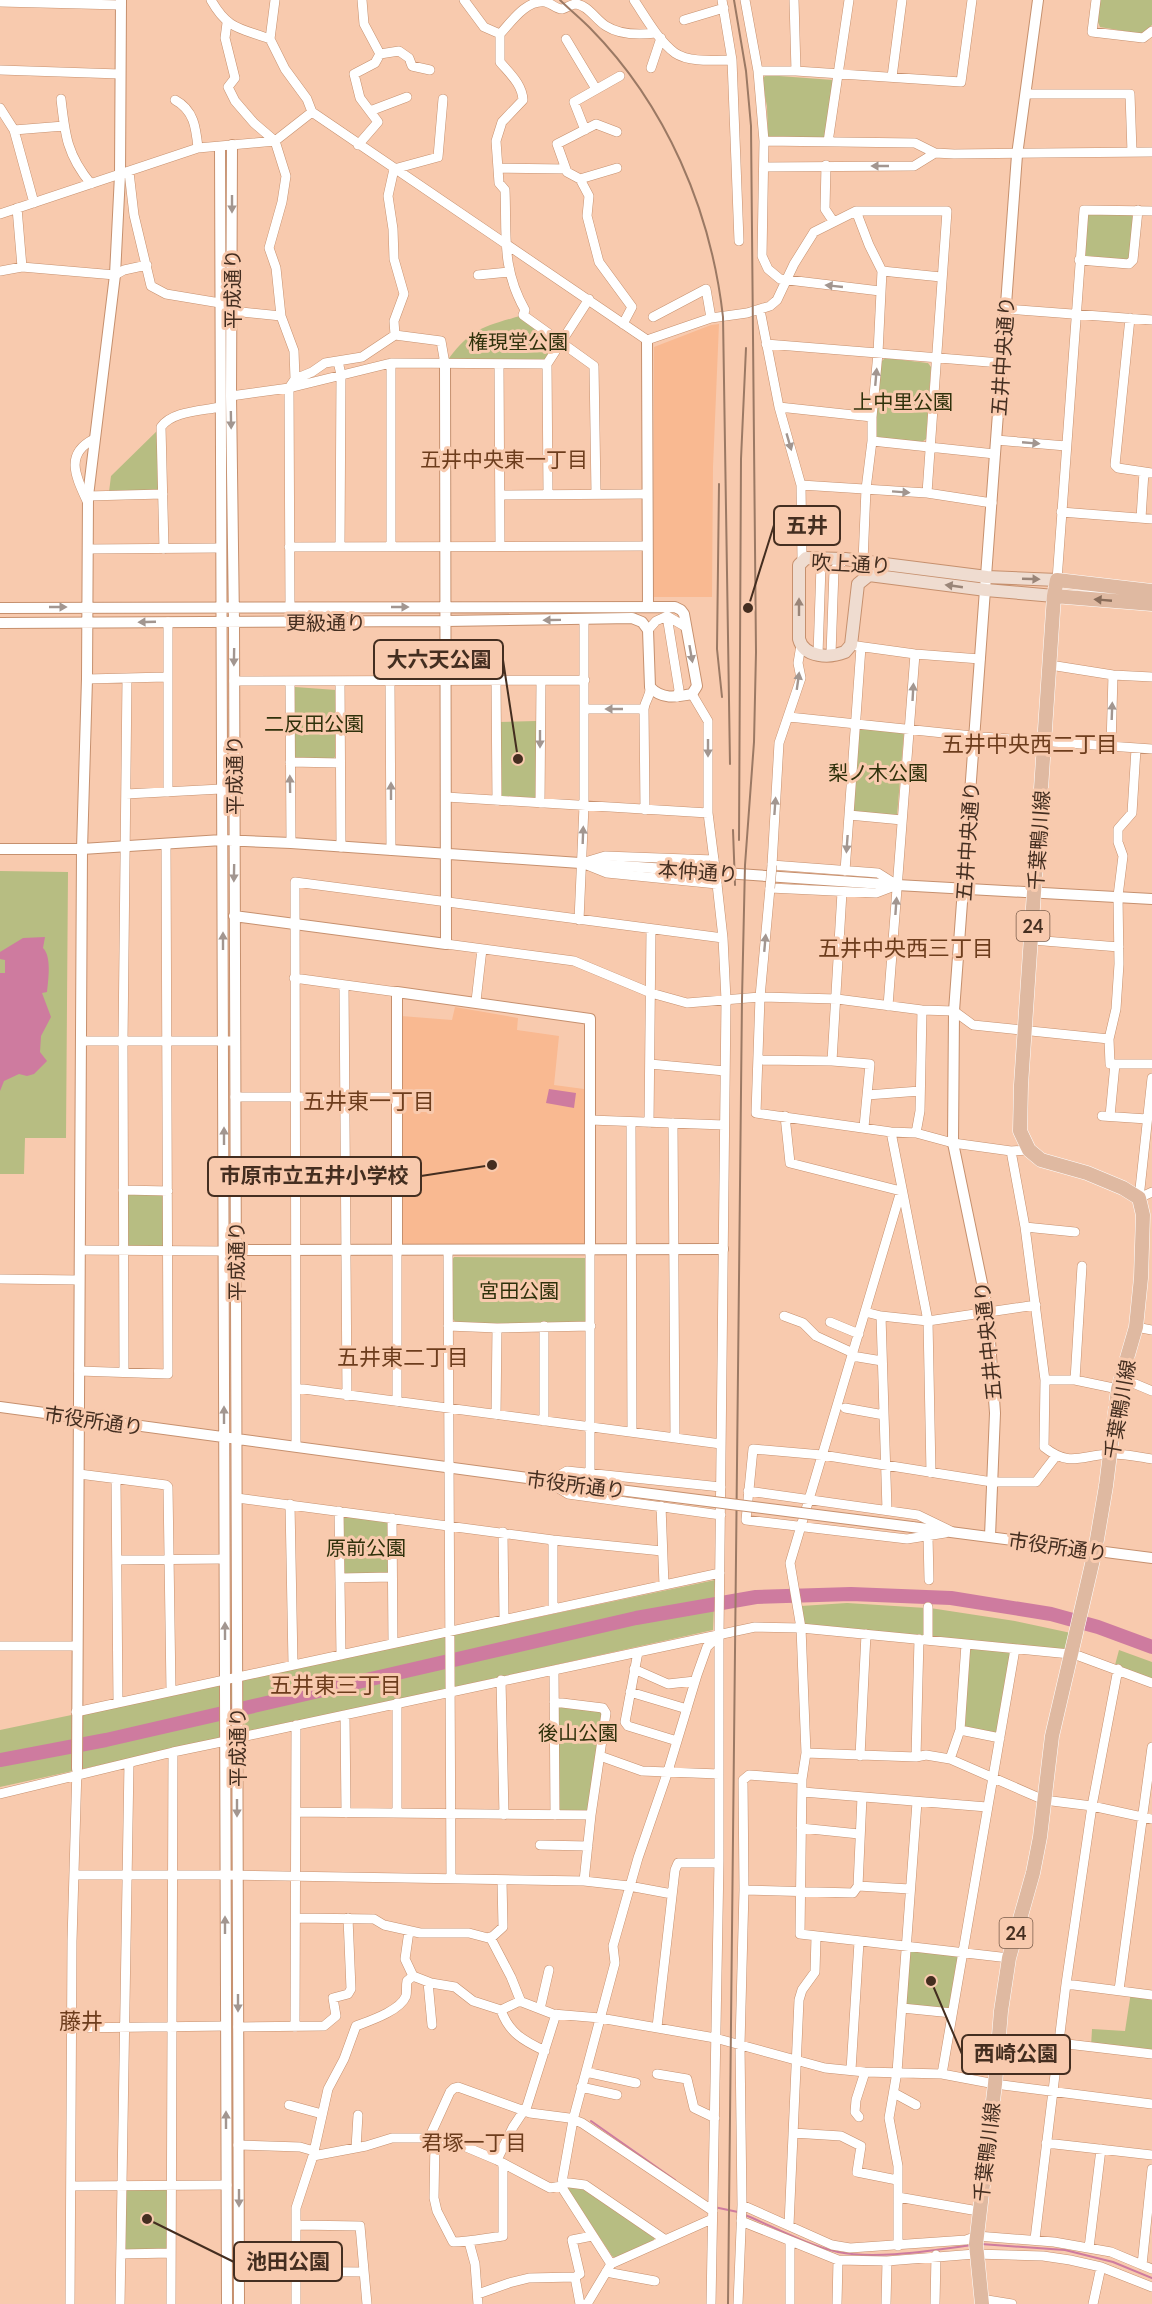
<svg xmlns="http://www.w3.org/2000/svg" width="1152" height="2304" viewBox="0 0 1152 2304" font-family="Lato,'Noto Sans JP',sans-serif">
<style>
.built{fill:#f9b991}
.green{fill:#b7bd82}
.water{fill:#ce7b9f}
.lines{fill:none;stroke-linecap:round;stroke-linejoin:round}
.stream{stroke:#ce7b9f;stroke-width:2}
.river{stroke:#ce7b9f;stroke-width:14}
.minor-casing{stroke:#c6906e;stroke-width:10}
.tertiary-casing{stroke:#c6906e;stroke-width:12}
.secondary-casing{stroke:#c6906e;stroke-width:14}
.primary-casing{stroke:#fff;stroke-width:15}
.minor{stroke:#fff;stroke-width:9}
.tertiary{stroke:#fff;stroke-width:10}
.secondary{stroke:#efdcd0;stroke-width:12}
.primary{stroke:#dfb9a1;stroke-width:14}
.rail{stroke:#9b7964;stroke-width:2}
.minor-bridge-casing{stroke:#c6906e;stroke-width:10;stroke-linecap:butt}
.tertiary-bridge-casing{stroke:#c6906e;stroke-width:12;stroke-linecap:butt}
.minor-bridge{stroke:#fff;stroke-width:9}
.tertiary-bridge{stroke:#fff;stroke-width:10}
.oneway{fill:#a29690}
.oneway2{fill:#9a8578}
.oneway3{fill:#8a6d5a}
.labels{text-anchor:middle;dominant-baseline:central;stroke-width:6;stroke-linejoin:round;paint-order:stroke}
.shield{fill:#f8caae;stroke:#7a5d4b;stroke-width:1.5}
.shield-label{font-size:18px;font-weight:bold;fill:#442e20}
.street-label{font-size:20px;fill:#442e20;stroke:#f8caae}
.park-label{font-size:20px;fill:#2f310b;stroke:#f8caae}
.neighbourhood-label{font-size:21px;fill:#6d3d1d;stroke:#f8caae}
.quarter-label{font-size:22px;fill:#6d3d1d;stroke:#f8caae}
.leader{fill:none;stroke:#442e20;stroke-width:2}
.callout-dot{fill:#442e20;stroke:#f8caae;stroke-width:2}
.callout{fill:#f8caae;stroke:#442e20;stroke-width:2}
.callout-label{font-size:21px;text-anchor:middle;font-weight:bold;fill:#442e20}
</style>
<rect width="100%" height="100%" fill="#f8caae"/>
<!-- built -->
<path class="built" d="M719,324L713,467L712,597H654V347L711,325Z
M455,1007L518,1018L517,1030L559,1036L554,1085L584,1089L585,1243L581,1247H407L400,1242L401,1016L452,1020Z"/>
<!-- green -->
<path class="green" d="M1100,0H1152V25L1142,34L1100,27L1098,22Z
M766,75L833,80L825,139L768,137L767,107L762,79Z
M1090,214H1130L1135,218L1130,256L1126,261L1085,257L1087,216Z
M523,315L560,343L547,364H445C470,328 483,327 523,315Z
M885,358L928,363L931,367L926,439L922,442L879,438L875,435L880,363Z
M161,427L163,494L109,492L111,476Z
M295,687L336,690L335,757L332,760H295L293,757L292,690Z
M536,721L537,799L501,797L499,722Z
M858,727L904,732L897,816L852,812Z
M0,871L68,872L66,1138H25L24,1174H0Z
M128,1195H161L165,1197L163,1248H130L125,1244Z
M454,1257L585,1258V1323H456L453,1319L452,1260Z
M339,1511L392,1518V1577L341,1578Z
M715,1580L713,1630L0,1787V1730Z
M847,1603L926,1608V1634L923,1637L806,1626L804,1624L801,1606Z
M930,1608L1015,1621L1071,1633L1068,1651L933,1637L930,1635Z
M971,1646L1011,1653L998,1732L995,1734L965,1727L968,1650Z
M1119,1650L1152,1662V1680L1115,1665Z
M554,1702L603,1708L591,1815H555Z
M906,1947L963,1953L952,2013L902,2008Z
M1131,1992L1152,1995V2054L1091,2047L1092,2029L1125,2031Z
M123,2185H172L171,2253L121,2254Z
M569,2186L585,2188L655,2235L654,2240L615,2258L612,2256L567,2188Z"/>
<!-- water -->
<path class="water" d="M45,937L43,948C52,957 48,980 47,992L42,993L51,1017L41,1036L40,1052L47,1061L34,1074L27,1076L19,1074L4,1081L0,1091V973H5V960L0,959V952L23,938Z
M549,1089L576,1093L574,1108L546,1103Z"/>
<g class="lines">
<!-- stream -->
<path class="stream" d="M591,2121L675,2180
M714,2207L738,2212
M743,2214C772,2226 809,2246 838,2252C877,2260 933,2250 972,2245
M981,2244L1065,2250L1113,2262L1152,2278"/>
<!-- river -->
<path class="river" d="M0,1760L106,1740L636,1618L756,1597L851,1594L951,1598L1051,1614L1098,1627L1152,1647"/>
<!-- minor casing -->
<g class="minor-casing">
<path id="minor" d="M211,0C228,30 240,28 270,39L285,69L307,99L312,112L647,340L711,318L747,313L770,306L777,300L794,264L814,232L856,211H947L927,493
M464,0L484,27L500,34
M634,0C646,18 658,40 675,53C690,63 715,60 732,60
M722,0L732,60L739,241
M745,0L758,71L764,141L762,256L768,269L780,279L880,291
M794,0L796,71
M1096,0L1092,32L1143,38L1152,31
M0,2L121,5
M684,20L724,8
M227,23L225,38L235,78L228,87L235,101L254,123L275,141L286,176L282,202L269,248L276,268L281,316L294,351L295,379L289,388L290,607
M270,39L275,0
M566,39L596,89
M380,54L399,51L409,58L412,66L430,70
M651,68L661,38
M0,70L120,74
M758,71H796L961,82L972,0
M892,77L902,0
M1027,94H1130L1132,152
M61,99C65,135 67,155 91,184
M175,100C194,110 196,128 198,148
M0,108L14,130L34,203
M370,111L407,97
M14,130L64,126
M585,130L574,102L620,76
M617,132L596,124L557,144L567,172L580,179L589,196L587,216L599,262L632,307L623,324
M764,141L915,143L935,153L954,154L1152,152
M828,142L849,0
M358,145L378,122L360,98L354,74L375,63L380,54L364,24L362,0
M826,165L825,209L833,221
M764,167L914,166L935,153
M498,168L566,169
M129,172L134,215L151,286L166,294L220,303
M580,179L617,168
M17,208L22,267
M856,211L869,245L882,271L878,353L872,417V441L866,489L863,561
M0,214L198,148L275,141L312,112
M1079,260L1129,264L1133,260L1138,210
M0,271L22,267L115,275L124,270L147,265
M882,271L941,277
M478,275L509,272
M1005,309L1152,320
M760,310L779,407L801,485L802,559
M232,311L281,316
M653,317L706,289L711,318
M1130,318L1115,465L1118,468L1152,473
M395,335L394,321L404,294L394,259L393,229L388,196L394,169L438,157L443,99
M766,344L1001,363
M338,361L341,375L340,546
M499,365L500,546
M295,379L312,372L325,363L362,357L395,335L441,341L445,364
M231,396L289,388L391,363L547,364
M779,407L872,417
M996,440L1066,446
M872,441L995,454
M801,485L927,493L992,503
M548,494L547,364L589,299
M596,494L594,366L523,315L525,310C501,268 507,235 505,190L499,183L496,141L502,122L523,100C522,84 510,74 500,62V34C512,21 526,0 545,2C552,3 555,9 562,9C567,8 571,4 576,4C588,5 596,20 606,26C620,35 640,35 656,33
M500,495L647,494
M88,496L163,494
M87,501C76,477 64,454 94,439
M1061,512L1152,519
M1141,518L1144,472
M391,546V363
M289,547L647,546
M88,549L220,548
M164,549L161,427C172,411 202,411 220,407
M1057,580L1084,210L1152,211
M667,616L679,690L677,697
M648,630L656,621L667,616L686,627
M801,645L798,663L801,678L779,743L772,865L878,873L897,885
M857,646L915,654L980,659
M818,654L821,566L830,558
M831,654L834,570L845,559
M1050,665L1113,675L1152,677
M87,679L166,677
M496,680L497,801
M234,681L585,680
M340,681L341,847
M390,681L391,850
M290,682L291,843
M584,709H644
M789,717L982,737L1152,749
M1111,746L1113,675
M290,762L340,763
M168,792V622
M126,794L221,789
M446,797L708,813
M540,803L541,681
M645,810L644,709C645,700 651,696 650,687
M849,815L902,820
M585,862L605,856L714,860L708,813V721L692,694
M587,865L607,873L717,884L723,938L726,1000L719,1635V1861L711,2304
M845,871L861,647
M897,885L876,893L770,888L760,997L756,1113L891,1132L916,1133L953,1143L1011,1151L1029,1150
M579,920L584,806V619
M1032,940L1119,947
M446,944L574,961L651,993L687,1003L760,997L837,999L922,1010L954,1011L973,1025L1109,1039L1110,1064H1152
M294,978L397,992
M344,985L347,1396
M476,1001L482,949
M888,1006L915,654
M1109,1039L1116,1009L1119,964L1118,896L1123,856L1118,842V829L1132,813L1136,749
M82,1041H234
M758,1060L832,1061L870,1064L864,1127
M832,1061L842,892
M650,1064L725,1071
M1152,1078L1139,1198L1152,1192
M867,1095L920,1091
M235,1097H397
M785,1116L790,1163L901,1191L790,1563L801,1628L806,1753L802,1779L800,1934L1009,1958
M1102,1116L1147,1119
M1110,1116L1115,1064
M590,1120L724,1125
M631,1122L632,1432
M649,1123L651,930
M673,1123L675,1438
M891,1132L928,1321L931,1473
M916,1133L920,1111L922,1010
M1011,1151L1025,1227L1045,1380L1044,1447C1069,1467 1080,1456 1108,1454C1122,1453 1138,1457 1152,1459
M123,1190L168,1191
M1025,1227L1075,1232
M80,1250L224,1251
M448,1250L451,1878
M0,1279L79,1280
M865,1312L881,1316L928,1321L1036,1305
M784,1316L803,1323L816,1336L853,1353
M881,1316L887,1510
M830,1322L859,1334
M448,1326L497,1328L591,1326
M544,1326V1421
M1136,1327L1152,1330
M852,1356L882,1361
M79,1371L168,1374L166,844
M124,1372L123,1041L127,679
M1121,1378L1152,1391
M1045,1380H1075L1118,1389
M1075,1380L1082,1266
M296,1388L721,1444
M397,1402V1250
M845,1408L884,1415
M496,1415L497,1328
M296,1445L295,882L723,938
M590,1473V1249
M79,1474L166,1485L168,1487L171,1691
M116,1480L118,1703
M748,1491L918,1515L951,1531
M237,1498L553,1540L662,1551
M290,1504L293,1664
M661,1506L664,1585
M339,1511L341,1655
M721,1515L568,1494L548,1482L567,1471L721,1487
M392,1518L393,1643
M503,1532L504,1619
M945,1533L907,1539L746,1520L753,1449L822,1455L992,1482H1036L1056,1456
M928,1536L929,1580
M117,1560L224,1559
M341,1578L392,1577
M928,1607V1639
M553,1608V1540
M0,1646H76
M638,1652L625,1722L628,1726L677,1741
M1079,1656L1152,1683
M634,1669L668,1684L695,1681
M554,1670L555,1815
M501,1680L504,1815
M630,1692L687,1709
M554,1702L603,1708L606,1713L591,1815L584,1881
M397,1703V1813
M76,1712L720,1573
M345,1715L346,1813
M960,1730L1000,1738
M237,1738L755,1627L801,1628L1070,1654
M806,1753L916,1757L926,1755L950,1759L1044,1800L1092,1806L1152,1819
M600,1756L642,1771L719,1774
M860,1756L866,1634
M916,1757L919,1639
M950,1759L960,1730L966,1644
M803,1792L987,1807
M0,1794L173,1752L226,1741
M296,1812L591,1815
M801,1828L859,1834
M540,1845L588,1846
M75,1875H225L584,1881L629,1886L672,1894
M858,1886L862,1797
M744,1890L853,1893L858,1886L910,1889
M296,1918L374,1919L384,1925L420,1933H469L488,1938L492,1937L503,1927L502,1881
M409,1931L405,1959L413,1976
M490,1937L511,1977L521,2002
M428,1982L432,2025
M1066,1984L1152,1995
M1119,1990L1152,1747
M902,2008L952,2013
M540,2009L549,1970
M501,2010C509,2033 524,2041 545,2051
M238,2027L324,2026L336,2016L333,1998L348,1994L351,1989L348,1918
M295,2027L296,1725
M657,2027L675,1870L678,1863H719
M72,2028L226,2026
M1059,2043L1152,2054
M851,2070L859,1942
M586,2072L636,2083
M657,2074L687,2079L694,2108L715,2118
M942,2074L1015,1649
M581,2087L617,2095
M894,2093L916,2105
M289,2105L322,2114
M859,2117L855,2112L856,2100L865,2072
M793,2133L841,2136L861,2146L857,2172L897,2180
M429,2138L450,2092L454,2088L458,2087L530,2113L569,2118L582,2123L713,2211
M435,2138L434,2198L437,2211L453,2242C470,2242 486,2238 503,2236V2165
M1046,2143L1152,2155
M238,2145L300,2147L314,2151
M356,2148L358,2115
M313,2156L366,2146L392,2138H435L466,2147L497,2160L550,2188L561,2186
M497,2160L513,2127L527,2106L556,2014
M562,2182L585,2185L664,2239
M71,2186L227,2185
M898,2197L978,2211
M742,2205L832,2245L850,2248L966,2240L977,2236L1054,2242L1111,2252L1152,2269
M741,2221L838,2260L887,2261L975,2254L1043,2256L1070,2260L1101,2267L1152,2287
M298,2225L360,2226L367,2304
M789,2225L799,2000L802,1990L815,1972L816,1937
M1035,2239L1066,1984L1092,1806L1118,1669
M790,2241V2304
M469,2242L475,2264L478,2304
M898,2246V2166L889,2118L897,2072L917,1802
M1089,2248L1101,2149
M121,2254L171,2253
M611,2264L561,2186L562,2182L573,2120L615,1963L613,1946L638,1858L668,1771L697,1675L707,1647L719,1635
M1142,2265L1152,2169
M239,2271L364,2272
M606,2272L655,2281
M575,2277L580,2274L572,2240L592,2236
M478,2294L509,2283L529,2278L575,2277L580,2304
M981,2299L1012,2304
M70,2304L72,1941L77,1768
M120,2304L129,1763
M171,2304L173,1752
M296,2304V2208L313,2156L328,2089L344,2059L356,2026C369,2021 400,2011 406,1996C407,1992 406,1986 407,1981L413,1976L431,1983L455,1987L473,2001L501,2010L518,2002H522L553,2014L600,2018L715,2038L825,2068L865,2072L942,2074L995,2084L1152,2104
M587,2304L611,2264L712,2219
M738,2304L742,2205L740,2045L744,1890L743,1780L749,1775L802,1779
M837,2304L838,2260
M886,2304L887,2261
M935,2304L936,2255
M1093,2304L1101,2267"/>
</g>
<!-- tertiary casing -->
<g class="tertiary-casing">
<path id="tertiary" d="M232,145L231,396L234,622L239,2304
M220,147L227,2304
M647,340L648,607
M0,608L675,607L681,610L684,614L697,686L692,694C676,697 662,700 650,687L648,630L642,622L632,618L445,621L0,623
M0,849H82L222,840L291,843L897,885L1152,899
M234,916L446,944L445,364
M236,1250L723,1249
M397,1250V992L590,1019V1249
M0,1407L572,1484
M912,1527L1152,1558
M990,1536L995,1413L988,1312L953,1143L954,1011L1017,155L1038,0
M77,1768L82,849L87,679L88,496L115,275L120,175L121,0"/>
</g>
<!-- secondary casing -->
<g class="secondary-casing">
<path id="secondary" d="M1054,596L986,590L869,575L858,584L851,645L845,652C830,658 804,658 799,639V565L806,558L845,559L987,577L1057,580"/>
</g>
<!-- primary casing -->
<g class="primary-casing">
<path id="primary" d="M1054,596L1152,604
M982,2304L976,2244L995,2084L1001,2011L1009,1958L1033,1873L1040,1837L1052,1736L1095,1551L1106,1486L1118,1389L1136,1327L1141,1278L1143,1215L1139,1198L1123,1188L1087,1173L1041,1160L1029,1150L1020,1131L1021,1085L1054,596L1057,580L1152,591"/>
</g>
<!-- minor -->
<use href="#minor" class="minor"/>
<!-- tertiary -->
<use href="#tertiary" class="tertiary"/>
<!-- secondary -->
<use href="#secondary" class="secondary"/>
<!-- primary -->
<use href="#primary" class="primary"/>
<!-- rail -->
<path class="rail" d="M560,0C569,9 580,18 590,28C666,105 711,210 723,317L730,764
M719,484L717,649L722,697
M733,830L735,885
M739,840L741,459L746,348
M728,2304L742,999L745,865L754,742L756,652L751,126L746,71L734,0"/>
<!-- minor-bridge casing -->
<g class="minor-bridge-casing">
<path id="minor-bridge" d="M714,860L717,884
M770,888L772,865"/>
</g>
<!-- tertiary-bridge casing -->
<g class="tertiary-bridge-casing">
<path id="tertiary-bridge" d="M572,1484L912,1527"/>
</g>
<!-- minor-bridge -->
<use href="#minor-bridge" class="minor-bridge"/>
<!-- tertiary-bridge -->
<use href="#tertiary-bridge" class="tertiary-bridge"/>
</g>
<!-- one-way arrows -->
<defs><path id="oneway-solid" d="M-6-.8H1V-3.2L6.5 0L1 3.2V.8H-6Z" transform="scale(1.5)"/></defs>
<g class="oneway">
<use href="#oneway-solid" transform="translate(880 166) rotate(-180)"/>
<use href="#oneway-solid" transform="translate(232 204) rotate(90)"/>
<use href="#oneway-solid" transform="translate(834 286) rotate(-174)"/>
<use href="#oneway-solid" transform="translate(876 377) rotate(-85)"/>
<use href="#oneway-solid" transform="translate(231 420) rotate(89)"/>
<use href="#oneway-solid" transform="translate(789 442) rotate(74)"/>
<use href="#oneway-solid" transform="translate(1031 443) rotate(5)"/>
<use href="#oneway-solid" transform="translate(901 492) rotate(4)"/>
<use href="#oneway-solid" transform="translate(58 607)"/>
<use href="#oneway-solid" transform="translate(400 607)"/>
<use href="#oneway-solid" transform="translate(552 620) rotate(179)"/>
<use href="#oneway-solid" transform="translate(147 622) rotate(178)"/>
<use href="#oneway-solid" transform="translate(691 654) rotate(80)"/>
<use href="#oneway-solid" transform="translate(234 657) rotate(91)"/>
<use href="#oneway-solid" transform="translate(798 681) rotate(-82)"/>
<use href="#oneway-solid" transform="translate(913 692) rotate(-87)"/>
<use href="#oneway-solid" transform="translate(614 709) rotate(-180)"/>
<use href="#oneway-solid" transform="translate(1112 711) rotate(-88)"/>
<use href="#oneway-solid" transform="translate(540 739) rotate(90)"/>
<use href="#oneway-solid" transform="translate(708 748) rotate(90)"/>
<use href="#oneway-solid" transform="translate(290 784) rotate(-91)"/>
<use href="#oneway-solid" transform="translate(391 791) rotate(-90)"/>
<use href="#oneway-solid" transform="translate(775 806) rotate(-86)"/>
<use href="#oneway-solid" transform="translate(583 835) rotate(-88)"/>
<use href="#oneway-solid" transform="translate(847 844) rotate(94)"/>
<use href="#oneway-solid" transform="translate(234 873) rotate(91)"/>
<use href="#oneway-solid" transform="translate(896 906) rotate(-86)"/>
<use href="#oneway-solid" transform="translate(223 941) rotate(-90)"/>
<use href="#oneway-solid" transform="translate(765 943) rotate(-85)"/>
<use href="#oneway-solid" transform="translate(224 1136) rotate(-90)"/>
<use href="#oneway-solid" transform="translate(224 1415) rotate(-90)"/>
<use href="#oneway-solid" transform="translate(225 1631) rotate(-90)"/>
<use href="#oneway-solid" transform="translate(237 1808) rotate(90)"/>
<use href="#oneway-solid" transform="translate(225 1925) rotate(-90)"/>
<use href="#oneway-solid" transform="translate(238 2003) rotate(90)"/>
<use href="#oneway-solid" transform="translate(226 2120) rotate(-90)"/>
<use href="#oneway-solid" transform="translate(239 2198) rotate(90)"/>
</g>
<g class="oneway2">
<use href="#oneway-solid" transform="translate(1031 579) rotate(2)"/>
<use href="#oneway-solid" transform="translate(954 586) rotate(-172)"/>
<use href="#oneway-solid" transform="translate(799 607) rotate(-90)"/>
</g>
<use class="oneway3" href="#oneway-solid" transform="translate(1103 600) rotate(-175)"/>
<g class="labels">
<!-- shield labels -->
<g class="shield">
<rect x="1016.5" y="911" width="33" height="30" rx="4.5"/>
<rect x="999.5" y="1918" width="33" height="30" rx="4.5"/>
</g>
<g class="shield-label">
<text x="1033" y="926">24</text>
<text x="1016" y="1933">24</text>
</g>
<!-- street labels -->
<g class="street-label">
<text transform="translate(232 289) rotate(-90)">平成通り</text>
<text transform="translate(1002 356) rotate(-86)">五井中央通り</text>
<text transform="translate(851 563) rotate(3)">吹上通り</text>
<text x="326" y="622">更級通り</text>
<text transform="translate(234 775) rotate(-90)">平成通り</text>
<text transform="translate(1038 840) rotate(-86)">千葉鴨川線</text>
<text transform="translate(967 841) rotate(-86)">五井中央通り</text>
<text transform="translate(698 871) rotate(4)">本仲通り</text>
<text transform="translate(236 1261) rotate(-90)">平成通り</text>
<text transform="translate(987 1341) rotate(-96)">五井中央通り</text>
<text transform="translate(1119 1409) rotate(-80)">千葉鴨川線</text>
<text transform="translate(94 1420) rotate(8)">市役所通り</text>
<text transform="translate(576 1484) rotate(7)">市役所通り</text>
<text transform="translate(1058 1546) rotate(8)">市役所通り</text>
<text transform="translate(237 1747) rotate(-90)">平成通り</text>
<text transform="translate(986 2152) rotate(-83)">千葉鴨川線</text>
</g>
<!-- park labels -->
<g class="park-label">
<text x="518" y="341">権現堂公園</text>
<text x="903" y="401">上中里公園</text>
<text x="314" y="723">二反田公園</text>
<text x="878" y="772">梨ノ木公園</text>
<text x="519" y="1290">宮田公園</text>
<text x="366" y="1547">原前公園</text>
<text x="578" y="1732">後山公園</text>
</g>
<!-- neighbourhood labels -->
<g class="neighbourhood-label">
<text x="504" y="458">五井中央東一丁目</text>
<text x="474" y="2141">君塚一丁目</text>
</g>
<!-- quarter labels -->
<g class="quarter-label">
<text x="1030" y="743">五井中央西二丁目</text>
<text x="906" y="947">五井中央西三丁目</text>
<text x="369" y="1100">五井東一丁目</text>
<text x="403" y="1356">五井東二丁目</text>
<text x="336" y="1684">五井東三丁目</text>
<text x="81" y="2020">藤井</text>
</g>
</g>
<!-- callouts -->
<path class="leader" d="M748 608L774 525M518 759L503 660M492 1165L421 1176M931 1981L962 2054M147 2219L234 2262"/>
<g class="callout-dot">
<circle cx="748" cy="608" r="6"/>
<circle cx="518" cy="759" r="6"/>
<circle cx="492" cy="1165" r="6"/>
<circle cx="931" cy="1981" r="6"/>
<circle cx="147" cy="2219" r="6"/>
</g>
<g class="callout">
<rect x="774" y="506" width="66" height="39" rx="6"/>
<rect x="374" y="640" width="129" height="39" rx="6"/>
<rect x="208" y="1157" width="213" height="39" rx="6"/>
<rect x="962" y="2035" width="108" height="39" rx="6"/>
<rect x="234" y="2242" width="108" height="39" rx="6"/>
</g>
<g class="callout-label">
<text x="807" y="533">五井</text>
<text x="439" y="667">大六天公園</text>
<text x="314" y="1183">市原市立五井小学校</text>
<text x="1016" y="2061">西崎公園</text>
<text x="288" y="2269">池田公園</text>
</g>
</svg>
